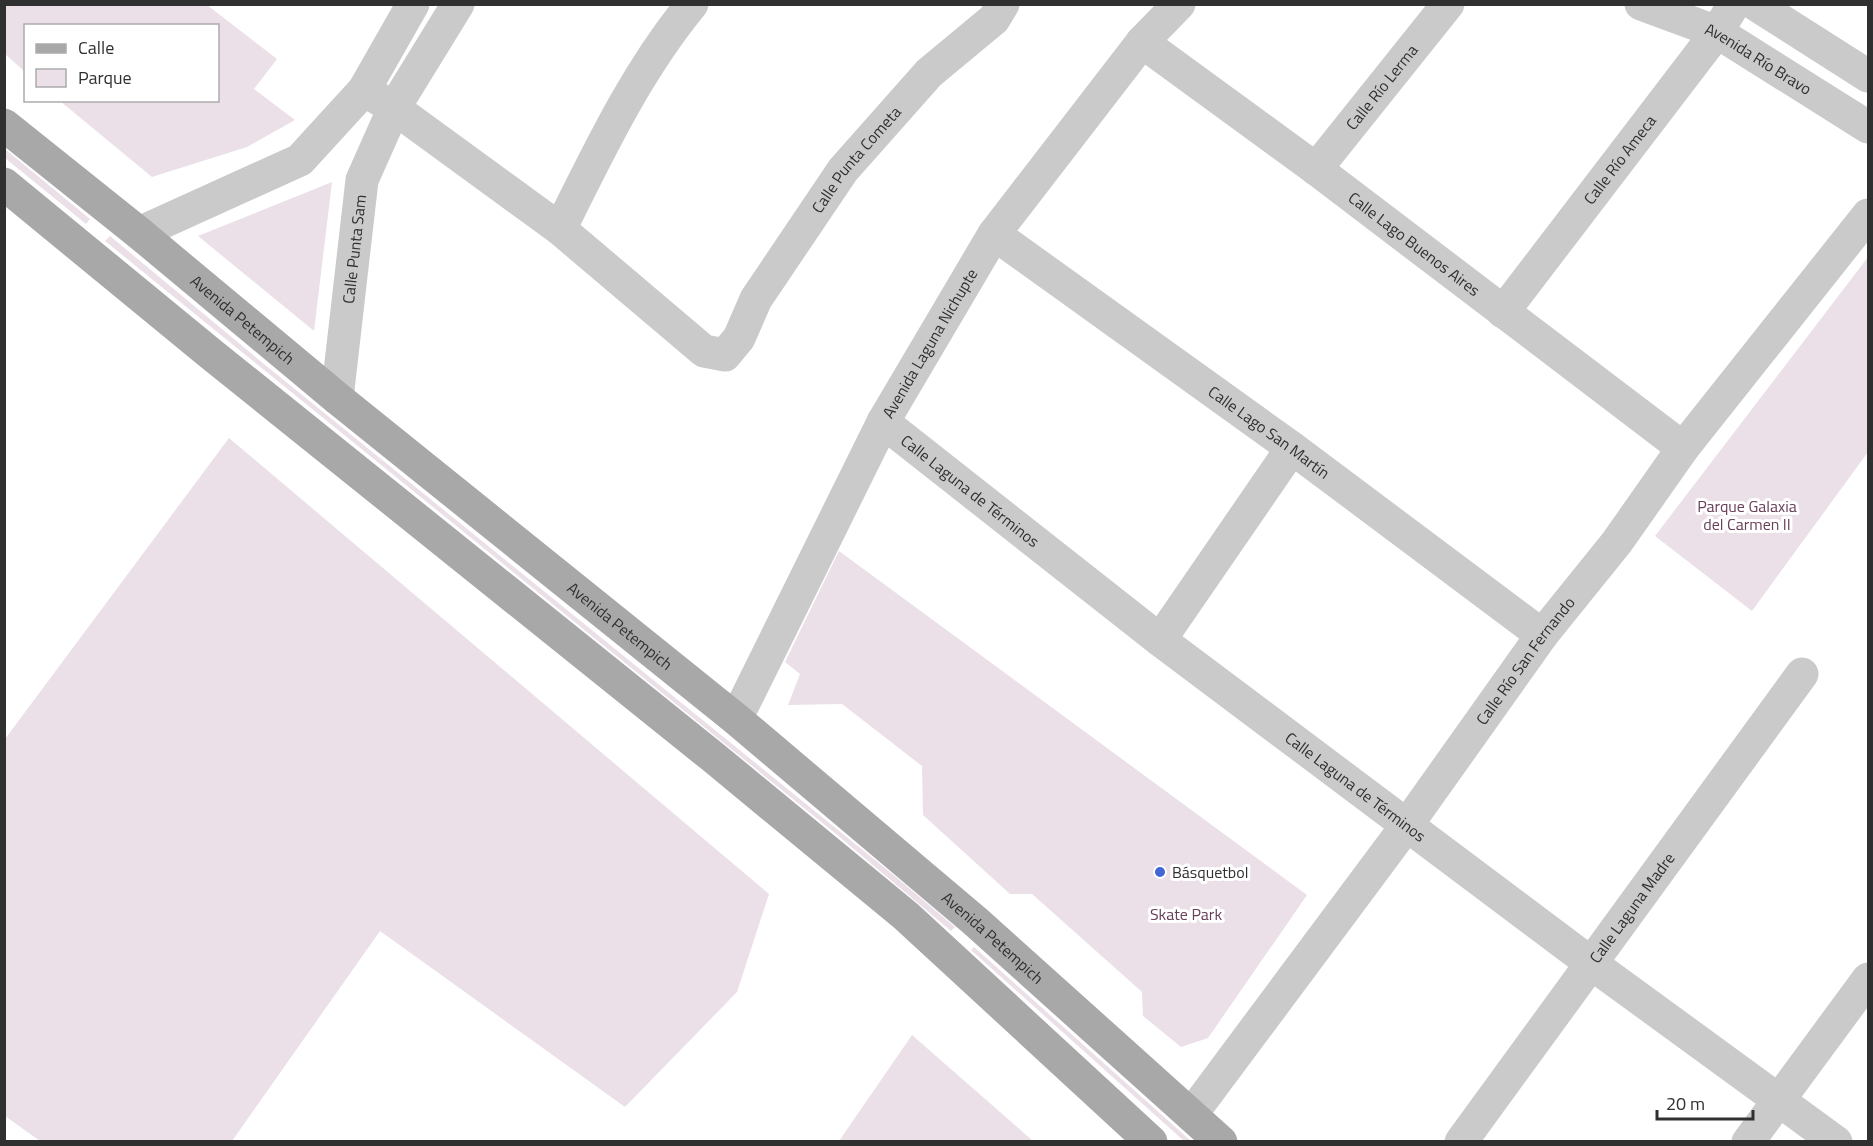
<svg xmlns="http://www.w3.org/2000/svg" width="1873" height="1146" viewBox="0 0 1873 1146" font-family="'Titillium Web',sans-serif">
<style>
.green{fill:#ebe0e8}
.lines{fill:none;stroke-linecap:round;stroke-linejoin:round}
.minor{stroke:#cacaca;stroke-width:33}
.major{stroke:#a8a8a8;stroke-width:33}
.poi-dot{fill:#4465d5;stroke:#fff;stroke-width:2}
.labels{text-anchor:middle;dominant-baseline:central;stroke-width:6;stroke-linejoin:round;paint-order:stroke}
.street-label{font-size:16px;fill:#303030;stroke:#fff}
.park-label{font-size:16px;fill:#684159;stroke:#fff}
.poi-label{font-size:16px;fill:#303030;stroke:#fff;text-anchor:start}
</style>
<rect width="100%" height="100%" fill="#fff"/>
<!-- green -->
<path class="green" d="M4,5H207L277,59L254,89L295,120L247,147L152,177L60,101L218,100V26H26L25,72L5,54Z
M5,149L90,219L86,224L5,158Z
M332,182L314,331L198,236Z
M110,236L264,364L896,877L955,927L951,931L836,834L105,241Z
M1868,257V452L1752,611L1655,536Z
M229,438L769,894L737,992L625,1107L380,931L232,1141H40L5,1116V739Z
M839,551L1307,895L1208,1038L1181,1047L1143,1016L1142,992L1032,894H1010L923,815L922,766L842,704L788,705L800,674L785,662Z
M974,947L1191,1141H1184L971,950Z
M912,1035L1033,1141H839Z"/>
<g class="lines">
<!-- minor -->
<g class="minor">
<path id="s1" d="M1641,4L1717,32L1868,127"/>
<path d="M1755,4L1868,76"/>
<path id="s2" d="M1142,42L1316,169L1683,448"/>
<path id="s3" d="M364,90L394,108L560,229L704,351L725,355L739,338L756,299L843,170L929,73L994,19L1003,4"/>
<path id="s4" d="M1316,169L1448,4"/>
<path d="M560,229C599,151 636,72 692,4"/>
<path d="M139,233L300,160L364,90L413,4"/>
<path id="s5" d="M994,234L1292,448L1542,635"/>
<path id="s6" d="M1503,312L1717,32L1734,4"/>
<path id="s7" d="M337,398L362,180L394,108L458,4"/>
<path id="s8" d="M883,422L1160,640L1592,964L1836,1142"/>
<path d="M1160,640L1292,448"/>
<path id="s9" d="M736,719L883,422L994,234L1142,42L1179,4"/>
<path id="s10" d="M1191,1115L1407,825L1542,635L1617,542L1683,448L1868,215"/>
<path id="s11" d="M1461,1142L1802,674"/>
<path d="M1748,1142L1868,979"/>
</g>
<!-- major -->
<g class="major">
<path id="s12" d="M4,125L139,233L337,398L736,719L975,921L1221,1142"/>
<path d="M4,184L211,354L713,757L906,916L1151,1142"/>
</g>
</g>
<!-- markers -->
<circle class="poi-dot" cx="1160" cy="872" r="6"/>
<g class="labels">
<!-- street labels -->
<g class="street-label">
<text stroke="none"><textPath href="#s1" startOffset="130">Avenida Río Bravo</textPath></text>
<text stroke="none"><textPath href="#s4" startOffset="105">Calle Río Lerma</textPath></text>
<text stroke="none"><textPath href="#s6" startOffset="192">Calle Río Ameca</textPath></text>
<text stroke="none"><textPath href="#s3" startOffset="687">Calle Punta Cometa</textPath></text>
<text stroke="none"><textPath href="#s2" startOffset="339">Calle Lago Buenos Aires</textPath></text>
<text stroke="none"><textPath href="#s7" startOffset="150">Calle Punta Sam</textPath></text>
<text stroke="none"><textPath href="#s12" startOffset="308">Avenida Petempich</textPath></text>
<text stroke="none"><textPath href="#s9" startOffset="423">Avenida Laguna Nichupte</textPath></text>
<text stroke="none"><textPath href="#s5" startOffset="339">Calle Lago San Martín</textPath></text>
<text stroke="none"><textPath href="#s8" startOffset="111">Calle Laguna de Términos</textPath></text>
<text stroke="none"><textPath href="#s12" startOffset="794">Avenida Petempich</textPath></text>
<text stroke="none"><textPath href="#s10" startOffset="564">Calle Río San Fernando</textPath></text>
<text stroke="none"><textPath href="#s8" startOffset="597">Calle Laguna de Términos</textPath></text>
<text stroke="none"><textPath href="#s11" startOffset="290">Calle Laguna Madre</textPath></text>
<text stroke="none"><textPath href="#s12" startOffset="1280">Avenida Petempich</textPath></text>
</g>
<!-- park labels -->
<g class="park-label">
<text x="1747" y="506">Parque Galaxia<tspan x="1747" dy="18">del Carmen II</tspan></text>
<text x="1186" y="914">Skate Park</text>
</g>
<!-- poi labels -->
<g class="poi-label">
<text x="1172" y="872">Básquetbol</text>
</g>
</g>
<!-- border -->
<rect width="1873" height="1146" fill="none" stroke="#303030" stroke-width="12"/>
<!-- legend -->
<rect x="24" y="24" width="195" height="78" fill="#ffffff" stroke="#acacac" stroke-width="1.5"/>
<rect x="36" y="44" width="30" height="9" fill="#a8a8a8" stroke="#acacac" stroke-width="1.5"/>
<text x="78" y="54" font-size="18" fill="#303030">Calle</text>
<rect x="36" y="69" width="30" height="18" fill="#ebe0e8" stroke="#acacac" stroke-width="1.5"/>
<text x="78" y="84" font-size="18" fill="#303030">Parque</text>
<!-- scale -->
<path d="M1657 1110v9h96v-9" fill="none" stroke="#303030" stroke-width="3"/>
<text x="1666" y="1110" font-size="18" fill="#303030" stroke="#ffffff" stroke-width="4.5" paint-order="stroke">20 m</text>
</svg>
